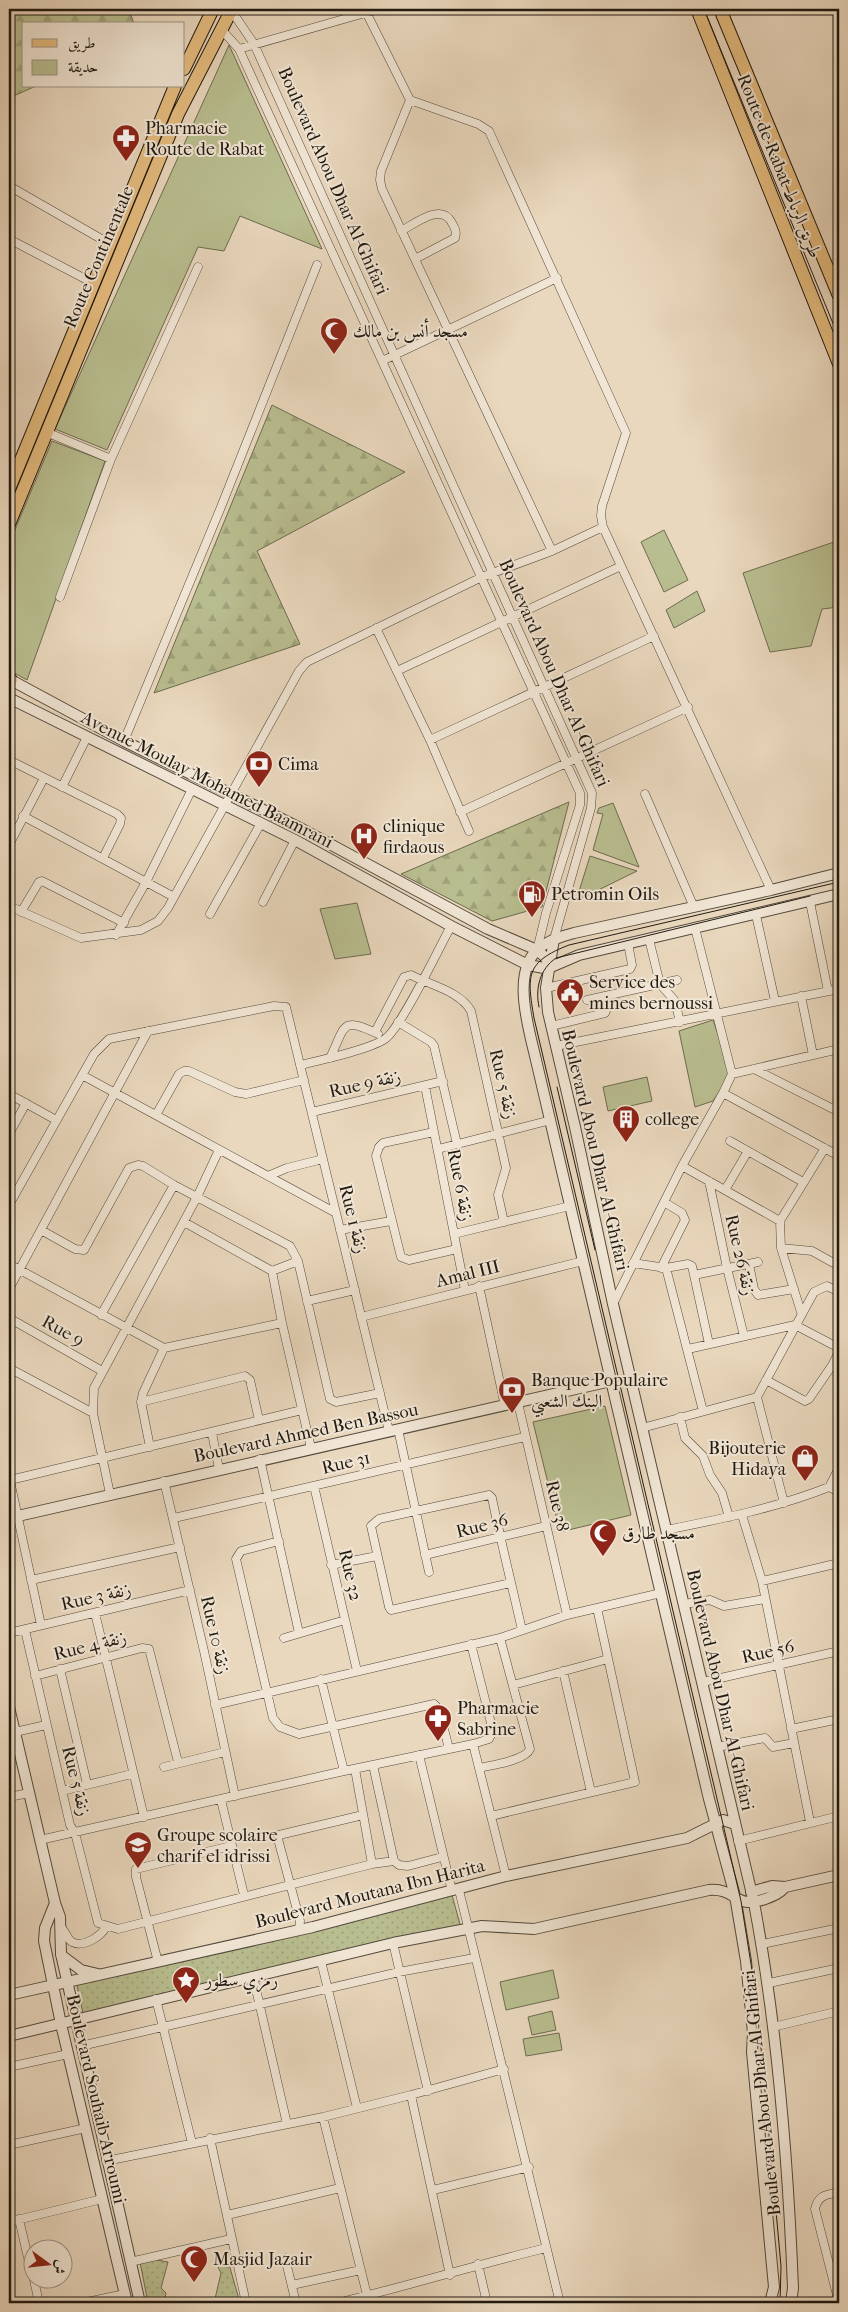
<svg xmlns="http://www.w3.org/2000/svg" width="848" height="2312" viewBox="0 0 848 2312" font-family="'IM FELL French Canon',Amiri,serif">
<style>
.grass{fill:url(#grass-dots);stroke:#6c6c50}
.forest{fill:url(#forest-firs);stroke:#6c6c50}
.park{fill:#b9be90;stroke:#6c6c50}
.lines{fill:none;stroke-linecap:round;stroke-linejoin:round}
.minor-casing{stroke:#52493c;stroke-width:9}
.tertiary-casing{stroke:#52493c;stroke-width:12}
.primary-casing{stroke:#201910;stroke-width:14}
.minor{stroke:#f1e6d5;stroke-width:8}
.tertiary{stroke:#f1e6d5;stroke-width:10}
.primary{stroke:#e5bc7f;stroke-width:12}
.tram{stroke:#201910;stroke-width:1}
.labels{text-anchor:middle;dominant-baseline:central;stroke-width:4;stroke-linejoin:round;paint-order:stroke}
.poi-label{font-size:18px;fill:#201910;stroke:#f1e6d5;text-anchor:start}
.street-label{font-size:18px;fill:#201910;stroke:#f1e6d5}
</style>
<defs>
<pattern id="grass-dots" width="8" height="8" patternUnits="userSpaceOnUse" patternTransform="scale(1.25)"><rect width="8" height="8" fill="#b9be90"/><path d="M2 2h.1M6 6h.1" fill="none" stroke="#9fa37b" stroke-width="1.8" stroke-linecap="round"/></pattern>
<pattern id="forest-firs" width="22" height="20" patternUnits="userSpaceOnUse" patternTransform="scale(1.25)"><rect width="22" height="20" fill="#b9be90"/><path d="M5 1l3.5 6h-7zM16 11l3.5 6h-7z" fill="#9fa37b"/></pattern>
</defs>
<rect width="100%" height="100%" fill="#ead8be"/>
<filter id="stains"><feTurbulence type="fractalNoise" baseFrequency=".004" numOctaves="4"/><feColorMatrix values="0 0 0 0 .2 0 0 0 0 .09 0 0 0 0 .02 0 0 0 .5 -.17"/></filter>
<radialGradient id="worn" r=".72"><stop offset=".6" stop-color="#630" stop-opacity="0"/><stop offset="1" stop-color="#630" stop-opacity=".3"/></radialGradient>
<!-- grass -->
<path class="grass" d="M452,1895L461,1928L84,2018L76,1981Z
M151,2259L168,2262L161,2288L166,2293L164,2303H148L140,2262Z
M223,2263L229,2264L240,2303H214L221,2273L218,2267Z"/>
<!-- forest -->
<path class="forest" d="M9,9H129L134,24H24V86H36L9,98Z
M272,405L405,472L257,551L300,644L154,693Z
M569,802L542,907L492,921L401,874Z"/>
<!-- park -->
<path class="park" d="M229,45L322,249L240,216L224,251L198,247L107,450L55,429Z
M52,441L105,461L27,680L9,670V544Z
M664,530L688,580L664,592L641,542Z
M834,542L839,562V607L822,609L811,646L770,652L743,573Z
M697,591L705,611L674,628L666,610Z
M613,803L639,867L593,850L603,814L597,813L599,808Z
M590,856L637,871L576,901Z
M357,903L371,954L335,959L320,909Z
M713,1020L732,1074L713,1101L695,1107L679,1031Z
M647,1077L652,1101L608,1111L603,1087Z
M605,1406L631,1515L560,1532L533,1422Z
M553,1970L559,1998L506,2010L500,1982Z
M552,2011L556,2030L532,2035L528,2017Z
M559,2033L562,2050L526,2056L523,2039Z"/>
<g class="lines">
<!-- minor casing -->
<g class="minor-casing">
<path id="minor" d="M231,10L254,44L592,793L591,808L554,939
M366,12L410,100L478,124L489,131L626,433L602,506L601,516L603,527L771,890
M221,29L239,49L580,793V805L546,913L537,950
M239,49L379,9
M410,100L381,171L380,180L382,189L552,551
M9,186L110,244
M401,231C416,223 442,202 452,223C455,228 457,232 455,238L415,259
M9,239L93,283
M382,361L557,278
M46,432L111,459
M60,597L111,459L198,267
M376,628L430,740L469,831
M397,671L621,566
M430,740L654,636
M124,741L221,507L317,265
M9,760L117,814L121,818L120,824L103,858
M62,787L87,737
M645,794L693,905
M460,812L688,707
M23,816L174,897
M9,845L44,778
M263,902L295,840
M810,902L828,991
M9,906L81,938L141,930L158,921L168,908L299,671L307,662L482,577L552,551L603,527
M21,912L39,882L42,881L124,923
M210,914L261,823
M756,915L775,1001
M695,928L732,1074L723,1093
M116,935L146,882L192,789
M649,939L660,984L675,1001L680,1022
M546,988L630,969L632,965L628,943
M801,996L813,1055
M587,1000L677,980
M398,1022L431,1042L434,1046L457,1144
M551,1026L605,1013L607,1008L604,997
M375,1032L404,977L411,975C430,985 460,991 471,1011L506,1168L498,1195L504,1222
M556,1046L839,989
M330,1058C346,1025 341,1016 378,1034
M300,1065C321,1060 368,1050 385,1039C401,1028 439,948 451,926
M754,1069L839,1112
M732,1074L839,1049
M82,1075L336,1213
M425,1086L465,1290
M9,1094L56,1120
M312,1112L443,1081
M156,1115L179,1074L184,1071H189L235,1092L246,1094L304,1080
M434,1132L383,1143L379,1147L376,1156L401,1257L409,1260L457,1249
M9,1134L26,1103
M730,1141L803,1182
M438,1149L551,1120
M682,1166L780,1221L781,1248L801,1312
M268,1176L287,1168L323,1159
M709,1181L727,1268L744,1336
M725,1190L748,1151
M9,1205L94,1054L109,1039L274,1006L286,1007L389,1431
M780,1221L825,1148
M184,1222L272,1271L298,1261
M41,1230L75,1249L84,1250L129,1168L138,1165L143,1166L174,1185L290,1246L298,1261L330,1399L336,1402L380,1393
M340,1230L391,1221
M454,1234L570,1206
M781,1248L812,1251L839,1266
M633,1263L666,1268L703,1411
M9,1264L164,1348L282,1323
M749,1264L754,1289L758,1295L794,1289
M661,1268L685,1220L682,1213L664,1202
M666,1268L688,1264L692,1266L709,1344
M272,1271L282,1323L311,1448
M694,1275L758,1262
M479,1286L505,1406
M9,1289L148,1031
M307,1301L355,1290
M613,1304L682,1166L723,1093L839,1156
M101,1315L174,1185
M361,1317L583,1261
M9,1318L102,1371
M688,1349L795,1325L839,1348
M9,1368L93,1413
M766,1380L805,1401L809,1399L833,1364L839,1351
M757,1397L784,1503
M141,1402L245,1376L250,1380L259,1420
M518,1403L567,1615
M680,1417L685,1438L703,1456L710,1475L722,1493L729,1517
M642,1428L757,1397L814,1292L827,1286L839,1292
M398,1429L429,1572
M212,1433L219,1469
M150,1447L141,1402L143,1393L164,1348
M260,1459L299,1633
M9,1476L41,1625
M10,1480L302,1410
M164,1481L204,1651L235,1796
M314,1486L357,1671
M829,1487L839,1468
M110,1494L93,1413L94,1388L197,1197L219,1150
M742,1515L762,1581L810,1822
M174,1518L525,1437
M666,1530C721,1519 776,1508 829,1487L839,1492
M279,1541L241,1551L236,1559L273,1718L280,1727L299,1734L434,1704L439,1709L449,1749
M425,1555L546,1526
M331,1565L377,1556
M31,1580L180,1547
M762,1581L839,1563
M511,1583L391,1610L389,1607L371,1526L379,1519L489,1495L492,1498C501,1542 512,1586 522,1630
M684,1604L710,1600L724,1606L765,1599
M95,1613L144,1817
M25,1630L70,1825L75,1833L98,1923L118,1929L372,1864L394,1861L399,1865L408,1866L442,1857
M9,1633L190,1590
M284,1638L345,1620
M60,1669L87,1784
M563,1671L591,1792
M35,1676L142,1648L149,1649L178,1762
M321,1679L344,1771
M703,1682L839,1651
M513,1685L608,1659
M215,1705L500,1638L567,1615L661,1593
M791,1729L839,1719
M15,1732L46,1725
M473,1744L506,1876
M717,1747L765,1738L773,1747L794,1743
M419,1755L452,1891
M373,1765L394,1861
M164,1767L225,1752
M479,1768C491,1765 525,1761 530,1749L500,1638
M355,1769L372,1864
M62,1791L132,1774
M9,1797L29,1793
M221,1800L244,1895
M491,1816L635,1782L597,1608
M40,1840L344,1771L473,1744L489,1739L493,1731L471,1644
M738,1841L839,1816
M459,1890L560,2303
M60,1926C65,1930 67,1939 72,1942C84,1948 101,1936 106,1927
M299,1930L300,1921L278,1839L279,1835L363,1815
M393,1943L428,2091
M762,1944L839,1928
M321,1961L357,2108
M158,1962L136,1877V1869L231,1846
M253,1976L287,2124
M769,1983L839,1968
M156,1999L192,2143
M773,2027L839,2011
M81,2046L399,1972L474,1958
M9,2067L68,2054
M411,2095L450,2275
M323,2117L367,2295
M210,2138L246,2303
M9,2145L86,2128
M106,2161L323,2117L411,2095L504,2069
M433,2190L529,2167
M227,2215L340,2188
M19,2219L32,2275
M9,2222L102,2199
M285,2258L296,2303
M130,2262L231,2239
M478,2264L487,2303
M34,2280L39,2303
M292,2285L361,2270
M82,2303L125,2294
M337,2303C407,2286 476,2265 546,2248
M839,2303L815,2209C818,2195 826,2195 839,2192"/>
</g>
<!-- tertiary casing -->
<g class="tertiary-casing">
<path id="tertiary" d="M9,679L124,741L302,829L488,929L537,950L545,957L551,967
M9,698L295,840L451,926L528,965L544,968L551,967L579,955L839,894
M554,939L546,988L548,1012L575,1127L613,1304L754,1903C778,2030 788,2159 793,2288L791,2303
M9,1518L611,1381
M9,1707L55,1903L60,1917L61,1954L140,2303
M751,1892L772,1886L785,1887L839,1875
M55,1903L45,1928L44,1941L61,2024L127,2303
M61,1955L81,1970L98,1974
M9,1995L313,1927L506,1876L687,1838L723,1820L735,1824
M9,2036L393,1943L482,1926L534,1929L709,1890C738,1888 734,1910 765,1899C773,1896 779,1894 785,1887
M770,2303L774,2287L752,2052L753,2033L746,1961L735,1896L709,1799L536,1060C529,1029 509,968 542,946C552,939 563,936 574,933L771,890L839,873"/>
</g>
<!-- primary casing -->
<g class="primary-casing">
<path id="primary" d="M697,9L839,364
M720,9L839,296
M184,69L213,9
M9,489L175,86
M9,524L178,114L232,9
M9,678L11,680"/>
</g>
<!-- minor -->
<use href="#minor" class="minor"/>
<!-- tertiary -->
<use href="#tertiary" class="tertiary"/>
<!-- primary -->
<use href="#primary" class="primary"/>
<!-- tram -->
<path class="tram" d="M704,9L839,338
M539,1007C535,988 540,969 556,958L810,896
M557,1087L595,1250
M780,2303L781,2266L762,2057L754,1983L741,1901L534,1018C527,976 525,962 569,945L839,882"/>
</g>
<!-- icons -->
<defs>
<g id="pharmacy-pin" transform="scale(1.4375)"><path d="M0 17L-7.5 6A9.5 9.5 0 1 1 7.5 6Z" fill="#8f2418" stroke="#f1e6d5"/><path d="M-2-6h4v4h4v4h-4v4h-4v-4h-4v-4h4Z" fill="#fff"/></g>
<g id="mosque-pin" transform="scale(1.4375)"><path d="M0 17L-7.5 6A9.5 9.5 0 1 1 7.5 6Z" fill="#8f2418" stroke="#f1e6d5"/><path d="M3.5-4.9A6 6 0 1 0 3.5 4.9A5 5 0 1 1 3.5-4.9Z" fill="#fff"/></g>
<g id="bank-pin" transform="scale(1.4375)"><path d="M0 17L-7.5 6A9.5 9.5 0 1 1 7.5 6Z" fill="#8f2418" stroke="#f1e6d5"/><path d="M-6-4H6V4H-6ZM0-2.3a2.3 2.3 0 1 0 0 4.6a2.3 2.3 0 1 0 0-4.6Z" fill="#fff"/></g>
<g id="hospital-pin" transform="scale(1.4375)"><path d="M0 17L-7.5 6A9.5 9.5 0 1 1 7.5 6Z" fill="#8f2418" stroke="#f1e6d5"/><path d="M-5-5h3v3.5h4V-5h3V5h-3V1.5h-4V5h-3Z" fill="#fff"/></g>
<g id="fuel-pin" transform="scale(1.4375)"><path d="M0 17L-7.5 6A9.5 9.5 0 1 1 7.5 6Z" fill="#8f2418" stroke="#f1e6d5"/><path d="M-5.5-6h7V0h2V4h1.3V-2.5L3-4.5l.8-.8L6-3V5H2.5V1h-1V6h-7ZM-4.2-4.7v3.2H.2V-4.7Z" fill="#fff"/></g>
<g id="civic-pin" transform="scale(1.4375)"><path d="M0 17L-7.5 6A9.5 9.5 0 1 1 7.5 6Z" fill="#8f2418" stroke="#f1e6d5"/><path d="M-.6-6.5H3V-4.5H.6V-3L4-1V1h2V6H-6V1h2V-1L-.6-3ZM-1.2 2.5V6h2.4V2.5Z" fill="#fff"/></g>
<g id="building-pin" transform="scale(1.4375)"><path d="M0 17L-7.5 6A9.5 9.5 0 1 1 7.5 6Z" fill="#8f2418" stroke="#f1e6d5"/><path d="M-4-6H4V6H1V3H-1V6H-4ZM-2.5-4.3h1.7v1.8h-1.7ZM.8-4.3h1.7v1.8H.8ZM-2.5-1h1.7V.8h-1.7ZM.8-1h1.7V.8H.8Z" fill="#fff"/></g>
<g id="shop-pin" transform="scale(1.4375)"><path d="M0 17L-7.5 6A9.5 9.5 0 1 1 7.5 6Z" fill="#8f2418" stroke="#f1e6d5"/><path d="M-5-2.5h2.3a2.7 3.5 0 0 1 5.4 0H5L5.5 6h-11ZM-1.5-2.5h3a1.5 2.3 0 0 0-3 0Z" fill="#fff"/></g>
<g id="university-pin" transform="scale(1.4375)"><path d="M0 17L-7.5 6A9.5 9.5 0 1 1 7.5 6Z" fill="#8f2418" stroke="#f1e6d5"/><path d="M0-5L7-2L0 1L-7-2ZM-4 1L0 2.5L4 1V4Q0 6-4 4Z" fill="#fff"/></g>
<g id="sight-pin" transform="scale(1.4375)"><path d="M0 17L-7.5 6A9.5 9.5 0 1 1 7.5 6Z" fill="#8f2418" stroke="#f1e6d5"/><path d="M0-6L1.8-2.2L6-1.7L2.9 1.2L3.7 5.4L0 3.3L-3.7 5.4L-2.9 1.2L-6-1.7L-1.8-2.2Z" fill="#fff"/></g>
</defs>
<g fill-rule="evenodd">
<use href="#pharmacy-pin" x="126" y="138"/>
<use href="#mosque-pin" x="334" y="331"/>
<use href="#bank-pin" x="259" y="764"/>
<use href="#hospital-pin" x="364" y="836"/>
<use href="#fuel-pin" x="532" y="894"/>
<use href="#civic-pin" x="570" y="992"/>
<use href="#building-pin" x="626" y="1119"/>
<use href="#bank-pin" x="512" y="1390"/>
<use href="#shop-pin" x="805" y="1458"/>
<use href="#mosque-pin" x="603" y="1533"/>
<use href="#pharmacy-pin" x="438" y="1718"/>
<use href="#university-pin" x="138" y="1845"/>
<use href="#sight-pin" x="186" y="1980"/>
<use href="#mosque-pin" x="194" y="2259"/>
</g>
<g class="labels">
<!-- poi labels -->
<g class="poi-label">
<text x="145" y="128">Pharmacie<tspan x="145" dy="21">Route de Rabat</tspan></text>
<text x="353" y="331">مسجد أنس بن مالك</text>
<text x="278" y="764">Cima</text>
<text x="383" y="826">clinique<tspan x="383" dy="21">firdaous</tspan></text>
<text x="551" y="894">Petromin Oils</text>
<text x="589" y="982">Service des<tspan x="589" dy="21">mines bernoussi</tspan></text>
<text x="645" y="1119">college</text>
<text x="531" y="1380">Banque Populaire<tspan x="531" dy="21">البنك الشعبي</tspan></text>
<text x="786" y="1448" text-anchor="end">Bijouterie<tspan x="786" dy="21">Hidaya</tspan></text>
<text x="622" y="1533">مسجد طارق</text>
<text x="457" y="1708">Pharmacie<tspan x="457" dy="21">Sabrine</tspan></text>
<text x="157" y="1835">Groupe scolaire<tspan x="157" dy="21">charif el idrissi</tspan></text>
<text x="205" y="1980">رمزي سطور</text>
<text x="213" y="2259">Masjid Jazair</text>
</g>
<!-- street labels -->
<g class="street-label">
<text transform="translate(779 166) rotate(68)">Route de Rabat طريق الرباط</text>
<text transform="translate(333 181) rotate(66)">Boulevard Abou Dhar Al-Ghifari</text>
<text transform="translate(99 257) rotate(-67)">Route Continentale</text>
<text transform="translate(554 673) rotate(66)">Boulevard Abou Dhar Al-Ghifari</text>
<text transform="translate(207 780) rotate(27)">Avenue Moulay Mohamed Baamrani</text>
<text transform="translate(365 1084) rotate(-13)">Rue 9 زنقة</text>
<text transform="translate(503 1084) rotate(77)">Rue 5 زنقة</text>
<text transform="translate(595 1150) rotate(77)">Boulevard Abou Dhar Al-Ghifari</text>
<text transform="translate(460 1185) rotate(79)">Rue 6 زنقة</text>
<text transform="translate(353 1219) rotate(76)">Rue 1 زنقة</text>
<text transform="translate(740 1255) rotate(77)">Rue 26 زنقة</text>
<text transform="translate(468 1274) rotate(-14)">Amal III</text>
<text transform="translate(63 1331) rotate(29)">Rue 9</text>
<text transform="translate(306 1433) rotate(-12)">Boulevard Ahmed Ben Bassou</text>
<text transform="translate(346 1463) rotate(-13)">Rue 31</text>
<text transform="translate(557 1506) rotate(77)">Rue 38</text>
<text transform="translate(482 1526) rotate(-14)">Rue 36</text>
<text transform="translate(350 1575) rotate(77)">Rue 32</text>
<text transform="translate(96 1597) rotate(-13)">Rue 3 زنقة</text>
<text transform="translate(215 1635) rotate(77)">Rue 10 زنقة</text>
<text transform="translate(90 1646) rotate(-14)">Rue 4 زنقة</text>
<text transform="translate(768 1652) rotate(-13)">Rue 56</text>
<text transform="translate(720 1690) rotate(77)">Boulevard Abou Dhar Al-Ghifari</text>
<text transform="translate(76 1781) rotate(76)">Rue 5 زنقة</text>
<text transform="translate(370 1894) rotate(-14)">Boulevard Moutana Ibn Harita</text>
<text transform="translate(762 2093) rotate(-96)">Boulevard Abou Dhar Al-Ghifari</text>
<text transform="translate(96 2099) rotate(77)">Boulevard Souhaib Arroumi</text>
</g>
</g>
<!-- margin -->
<rect width="848" height="2312" fill="none" stroke="#ead8be" stroke-width="30"/>
<rect x="10" y="10" width="828" height="2292" fill="none" stroke="#201910" stroke-width="2.5"/>
<rect x="15" y="15" width="818" height="2282" fill="none" stroke="#201910"/>
<!-- legend -->
<rect x="22" y="22" width="162" height="65" fill="#f1e6d5" stroke="#9d9486"/>
<rect x="32" y="39" width="25" height="8" fill="#e5bc7f" stroke="#9d9486"/>
<text x="68" y="48" font-size="15" fill="#201910">طريق</text>
<rect x="32" y="60" width="25" height="15" fill="#b9be90" stroke="#9d9486"/>
<text x="68" y="72" font-size="15" fill="#201910">حديقة</text>
<!-- north arrow -->
<g transform="translate(48 2264) rotate(105)"><circle r="24" fill="#f1e6d5" stroke="#9d9486"/>
<path d="M0-4L9 19L0 12L-9 19Z" fill="#8f2418"/>
<text y="-8" font-size="14" font-weight="bold" text-anchor="middle" fill="#201910">ش</text>
</g>
<rect width="100%" height="100%" filter="url(#stains)"/>
<rect width="100%" height="100%" fill="url(#worn)"/>
</svg>
